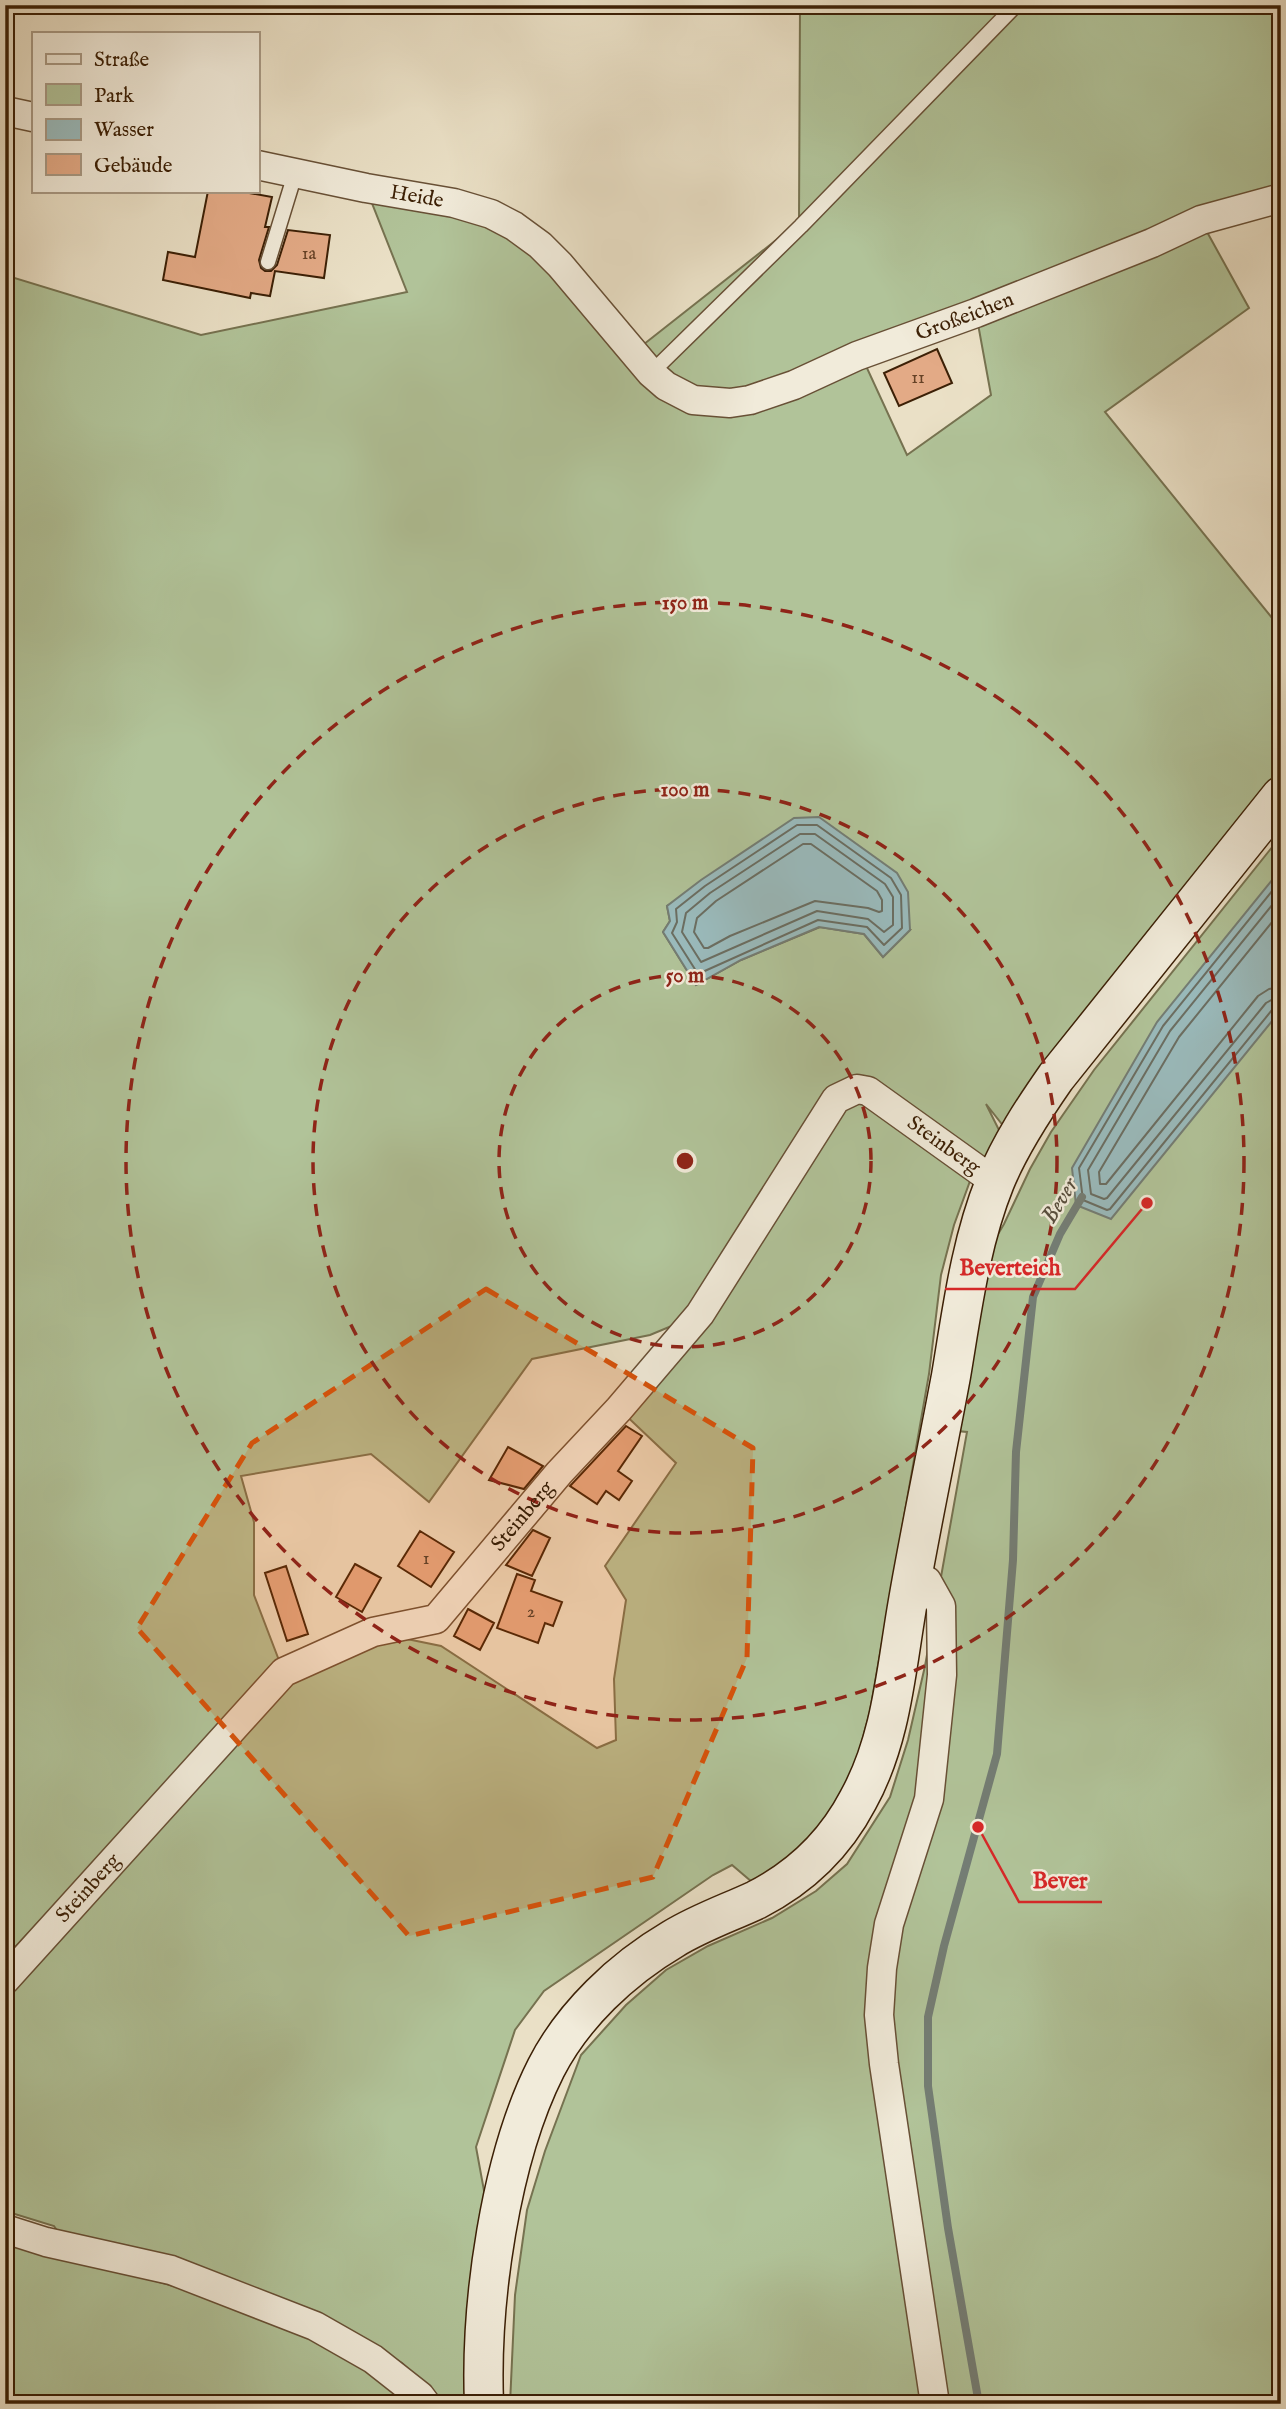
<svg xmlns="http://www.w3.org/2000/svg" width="1286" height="2409" viewBox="0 0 1286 2409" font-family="'IM FELL English',serif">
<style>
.green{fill:#b1c399;stroke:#767250;stroke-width:2;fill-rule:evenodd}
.water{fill:#9abbbd;stroke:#747d74;stroke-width:2}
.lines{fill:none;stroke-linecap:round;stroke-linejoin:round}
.shore{stroke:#6b6e62;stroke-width:2}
.stream{stroke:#747d74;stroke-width:8}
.building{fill:#e3aa86;stroke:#3c2006;stroke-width:2}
.lane-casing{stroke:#685036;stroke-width:17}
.street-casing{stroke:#685036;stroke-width:31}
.secondary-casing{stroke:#3c2006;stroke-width:41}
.lane{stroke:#f1ebda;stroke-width:14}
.street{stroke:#f1ebda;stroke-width:28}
.secondary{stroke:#f1ebda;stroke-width:38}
.marked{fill:#d7530b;fill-opacity:0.2;stroke:#d7530b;stroke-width:5;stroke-dasharray:14 9;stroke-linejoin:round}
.ring{fill:none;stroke:#8f2418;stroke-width:3.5;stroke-dasharray:12 9}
.labels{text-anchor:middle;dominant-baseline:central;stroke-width:5;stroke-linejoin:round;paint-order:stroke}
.number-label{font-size:18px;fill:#664226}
.street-label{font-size:21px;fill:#3c2006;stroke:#f1ebda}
.water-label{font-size:23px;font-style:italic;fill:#584e3d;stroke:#f1ebda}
.centre{fill:#8f2418;stroke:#f1ebda;stroke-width:3.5}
.ring-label{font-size:21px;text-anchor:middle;font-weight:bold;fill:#8f2418;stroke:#f1ebda;stroke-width:5;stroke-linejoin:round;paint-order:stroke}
.leader{fill:none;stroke:#d62828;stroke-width:2.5}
.callout-dot{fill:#d62828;stroke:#f1ebda;stroke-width:2.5}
.callout-label{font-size:23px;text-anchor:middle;font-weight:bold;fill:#d62828;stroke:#f1ebda;stroke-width:5;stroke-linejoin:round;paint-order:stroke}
</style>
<rect width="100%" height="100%" fill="#eae0c6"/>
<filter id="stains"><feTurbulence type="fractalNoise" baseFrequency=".00286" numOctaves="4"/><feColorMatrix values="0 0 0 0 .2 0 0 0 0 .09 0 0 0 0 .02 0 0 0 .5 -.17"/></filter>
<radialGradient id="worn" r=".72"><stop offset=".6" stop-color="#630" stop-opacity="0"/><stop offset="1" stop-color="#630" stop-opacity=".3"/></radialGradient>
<!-- green -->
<path class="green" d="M800,5H1281V198L1201,221L1249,308L1105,412L1281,629V773L1063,1038L1005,1128L986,1104L1000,1132L987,1161L869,1083L833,1122L855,1101L888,1113L970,1181L954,1225L941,1275L929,1374L870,1711L855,1767L839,1801L817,1832L787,1859L752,1882L732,1865L713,1875L544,1991L515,2030L476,2147L485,2196L470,2404H440L434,2393L402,2363L331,2321L60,2235L54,2226L5,2211V1991L257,1701L373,1632L441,1646L597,1748L616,1740L614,1679L626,1600L605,1566L676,1463L619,1409L698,1315L650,1335L532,1359L429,1502L371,1454L241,1476L254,1522V1595L280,1663L5,1958V275L201,335L407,292L366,188L491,214L634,352L799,222ZM976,313L991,395L907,455L866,366ZM682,897L910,930L883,957L864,934L820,927L741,960L696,985L663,932L670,921L667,906Z
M1281,836V2404H510L515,2295L527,2210L545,2151L581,2055L626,2005L666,1970L708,1946L772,1918L816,1891L847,1864L890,1797L908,1740L925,1666L967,1432L957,1431L984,1258L1004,1224L1030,1169L1051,1132L1094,1070Z
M5,2235L74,2258L198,2293L311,2331L416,2404H5Z"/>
<!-- water -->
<path class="water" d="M819,817L897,873L908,892L910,930L883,957L864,934L819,927L741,960L696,985L663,932L670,921L667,906L701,880L794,818Z
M1281,869V1010L1111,1219L1076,1205L1072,1168L1157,1022Z"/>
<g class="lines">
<!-- shore -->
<path class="shore" d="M797,825H817L891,878L901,895L902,928L884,945L867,927L818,920L698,974L672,933L677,922L676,909L705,886Z
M800,834H815L885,884L893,897V925L884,932L868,919L817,911L701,962L682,932L686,913L710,893Z
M803,844H811L877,891L882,900V911L879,912L868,908L815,901L730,936L708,948H704L694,932L697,918L716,901Z
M1281,880L1163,1026L1079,1168L1083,1200L1107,1210L1110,1209L1272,1010L1281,1007
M1281,894L1170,1031L1088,1170L1091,1194L1104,1199L1107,1198L1266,1003L1273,999L1281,998
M1281,911L1179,1037L1099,1172L1100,1184H1106L1258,996L1269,989L1281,987"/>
<!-- stream -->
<path class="stream" d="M979,2404L948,2228L928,2086V2017L944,1946L997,1754L1013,1560L1016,1452L1033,1297L1060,1234L1082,1197"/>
</g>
<!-- building -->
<path class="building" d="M208,191H238L272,197L265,227H269L259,260L261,268L265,271H271L277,265L288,230L330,235L324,278L275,271L270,296L251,293L250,298L163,280L168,252L195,257Z
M937,349L952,383L899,406L884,373Z
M626,1426L642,1436L618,1471L632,1481L619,1500L606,1491L597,1504L570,1486Z
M508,1447L543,1466L524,1489L489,1480Z
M533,1530L550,1538L532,1576L506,1565Z
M420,1531L454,1552L431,1587L398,1566Z
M355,1564L381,1578L362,1612L336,1597Z
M286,1566L308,1634L287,1641L265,1573Z
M517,1574L535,1580L531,1591L562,1602L553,1626L545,1623L538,1643L497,1628Z
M468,1609L494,1623L480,1650L454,1636Z"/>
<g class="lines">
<!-- lane casing -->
<g class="lane-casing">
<path id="lane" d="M268,262L295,174
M651,373L801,226L1016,5"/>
</g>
<!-- street casing -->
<g class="street-casing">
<g id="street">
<path d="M5,111L33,117"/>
<path id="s1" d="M257,165L366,188L454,203L491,214L514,226L540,245L560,265L651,373L666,386L693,400L730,403L750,400L794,385L857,356L976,313L1152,243L1201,220L1281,198"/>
<path d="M912,1576L927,1581L941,1606L942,1675L929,1799L889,1924L882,1968L879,2015L884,2064L935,2404"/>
<path id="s2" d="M5,1980L284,1672L373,1632L436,1619L559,1473L619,1409L700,1314L836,1099L857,1089L868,1091L995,1182"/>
<path d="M5,2229L46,2242L171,2270L315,2326L373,2359L420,2396L426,2404"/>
</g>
</g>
<!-- secondary casing -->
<g class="secondary-casing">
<path id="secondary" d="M484,2404C480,2302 500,2159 546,2068C573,2015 622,1969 673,1939C699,1923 728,1913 756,1900C801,1877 835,1844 858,1800C892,1739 896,1669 908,1601C921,1526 937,1451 951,1376C962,1311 970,1244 995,1182C1010,1145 1033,1110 1056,1077L1281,796"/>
</g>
<!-- lane -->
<use href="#lane" class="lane"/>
<!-- street -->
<use href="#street" class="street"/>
<!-- secondary -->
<use href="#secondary" class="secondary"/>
</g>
<!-- marked area -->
<path class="marked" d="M486,1289L753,1448L747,1658L653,1877L409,1936L137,1628L252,1443Z"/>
<!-- distance rings -->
<g class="ring">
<circle cx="685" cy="1161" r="186"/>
<circle cx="685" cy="1161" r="372"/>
<circle cx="685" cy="1161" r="559"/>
</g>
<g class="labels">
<!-- number labels -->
<g class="number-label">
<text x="309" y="254">1a</text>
<text x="918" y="378">11</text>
<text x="426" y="1559">1</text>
<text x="531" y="1612">2</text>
</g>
<!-- street labels -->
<g class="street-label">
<text stroke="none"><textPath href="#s1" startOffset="163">Heide</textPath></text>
<text stroke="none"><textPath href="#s1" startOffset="805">Großeichen</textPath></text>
<text stroke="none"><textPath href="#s2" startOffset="1363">Steinberg</textPath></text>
<text stroke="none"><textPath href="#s2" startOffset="712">Steinberg</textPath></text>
<text stroke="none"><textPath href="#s2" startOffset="124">Steinberg</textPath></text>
</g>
<!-- water labels -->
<g class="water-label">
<text transform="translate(1060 1201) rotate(-59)">Bever</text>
</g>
</g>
<circle cx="685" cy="1161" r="10" class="centre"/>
<g class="ring-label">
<text x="685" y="609">150 m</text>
<text x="685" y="796">100 m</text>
<text x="685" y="982">50 m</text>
</g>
<!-- callouts -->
<path class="leader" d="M1147 1203L1075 1289H945M978 1827L1019 1902H1102"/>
<g class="callout-dot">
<circle cx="1147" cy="1203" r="7"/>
<circle cx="978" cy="1827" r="7"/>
</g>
<g class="callout-label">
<text x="1010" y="1275">Beverteich</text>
<text x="1060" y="1888">Bever</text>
</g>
<!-- margin -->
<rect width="1286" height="2409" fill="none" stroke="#eae0c6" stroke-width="28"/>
<rect x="7" y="7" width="1272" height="2395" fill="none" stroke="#3c2006" stroke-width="3.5"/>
<rect x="14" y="14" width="1258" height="2381" fill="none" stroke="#3c2006" stroke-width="2"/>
<!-- legend -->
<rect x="32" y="32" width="228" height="161" fill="#f1ebda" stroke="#a99a85" stroke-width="2"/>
<rect x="46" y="54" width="35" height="10" fill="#f1ebda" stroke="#a99a85" stroke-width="2"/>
<text x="94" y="66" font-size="21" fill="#3c2006">Straße</text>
<rect x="46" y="84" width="35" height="21" fill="#b1c399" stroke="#a99a85" stroke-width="2"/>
<text x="94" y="102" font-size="21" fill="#3c2006">Park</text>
<rect x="46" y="119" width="35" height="21" fill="#9abbbd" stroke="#a99a85" stroke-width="2"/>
<text x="94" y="136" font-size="21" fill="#3c2006">Wasser</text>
<rect x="46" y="154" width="35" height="21" fill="#e3aa86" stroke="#a99a85" stroke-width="2"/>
<text x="94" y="172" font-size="21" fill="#3c2006">Gebäude</text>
<rect width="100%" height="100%" filter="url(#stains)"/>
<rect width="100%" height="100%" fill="url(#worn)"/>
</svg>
